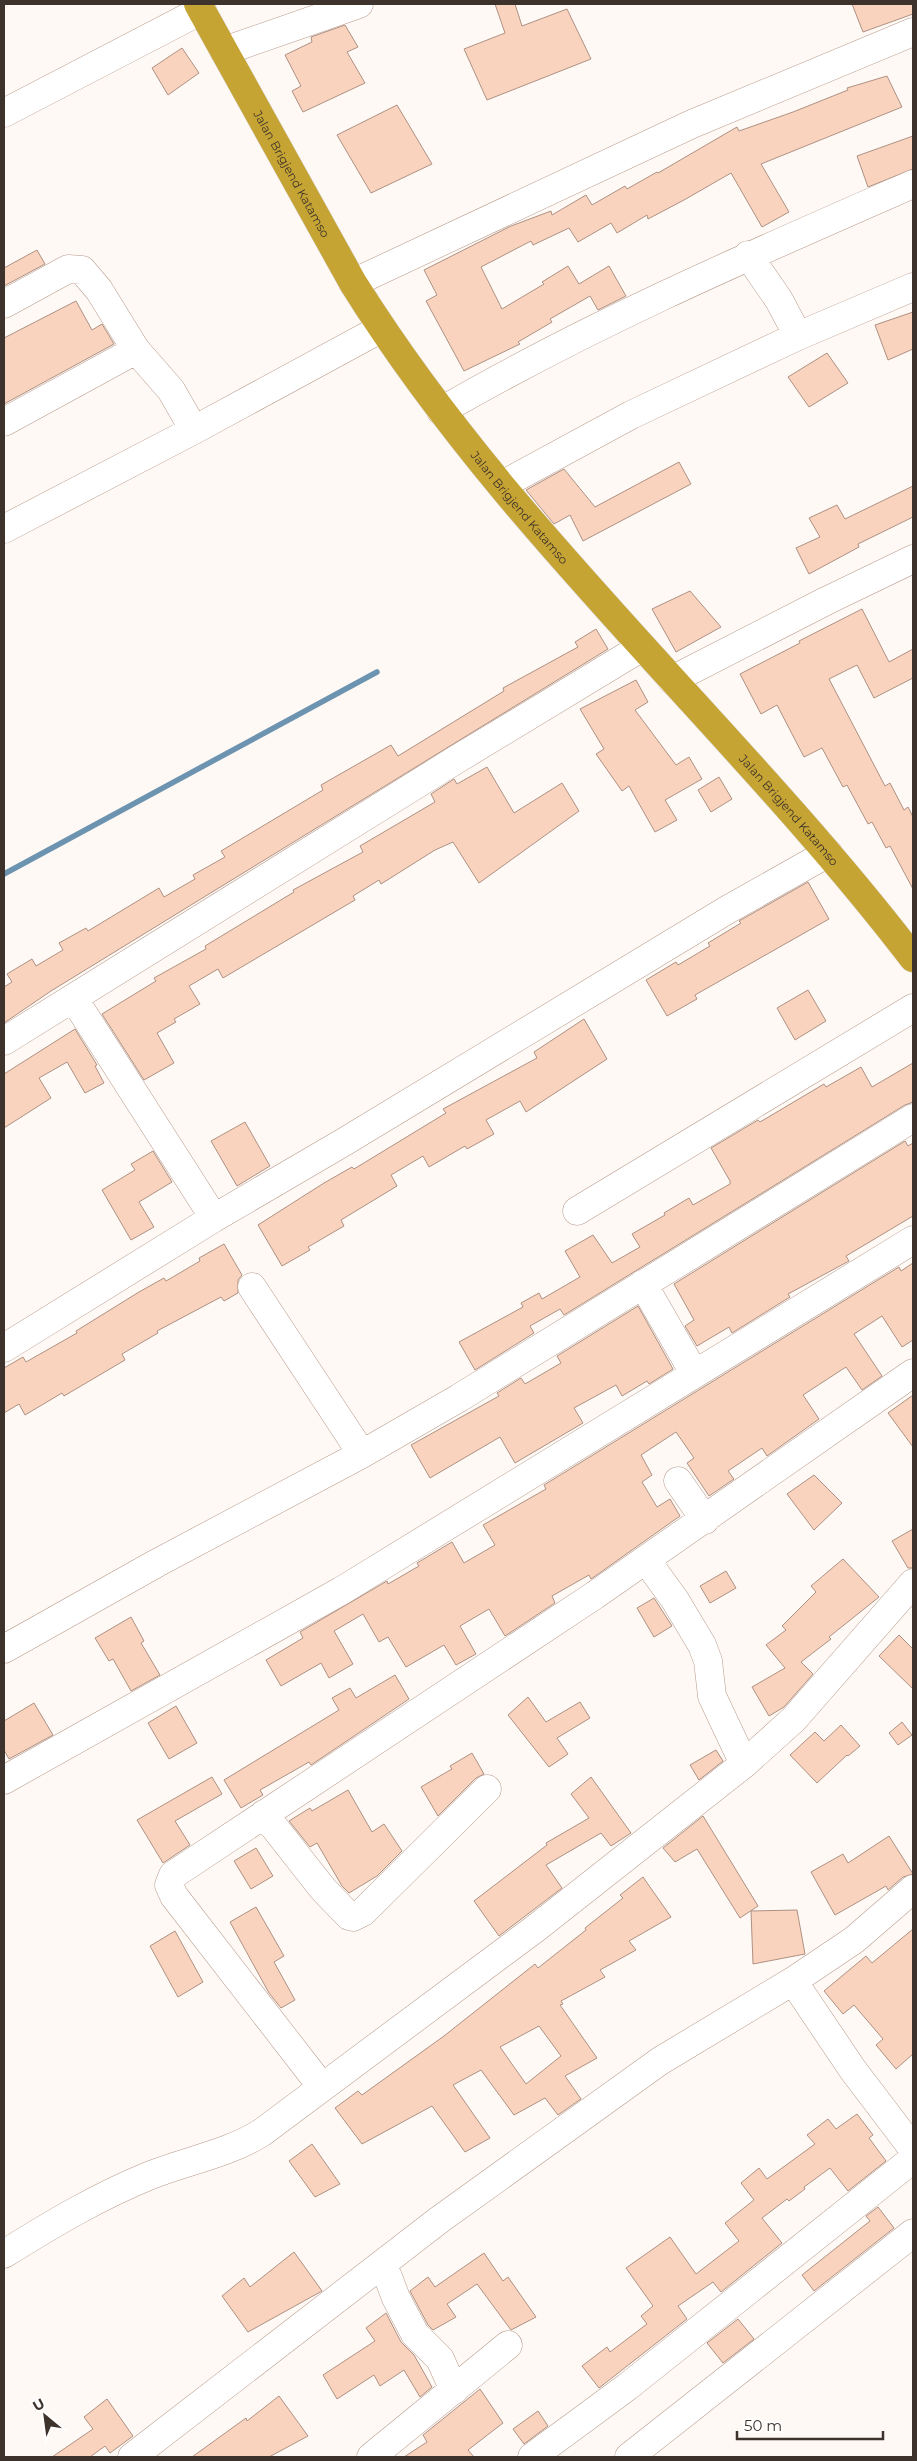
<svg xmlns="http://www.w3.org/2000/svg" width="917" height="2461" viewBox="0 0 917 2461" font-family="Montserrat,sans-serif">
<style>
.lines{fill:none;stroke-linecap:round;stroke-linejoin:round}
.stream{stroke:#6c94b0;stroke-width:5.5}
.building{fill:#fad3be;stroke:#ad9183;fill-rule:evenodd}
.minor-casing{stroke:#b79b8c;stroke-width:29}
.highway-casing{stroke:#d8d6d5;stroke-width:29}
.minor{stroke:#fff;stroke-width:28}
.highway{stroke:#c6a434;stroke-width:28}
.labels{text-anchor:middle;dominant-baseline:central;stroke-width:4;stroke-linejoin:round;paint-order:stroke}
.street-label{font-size:12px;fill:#3d322c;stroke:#fff}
</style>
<rect width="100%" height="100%" fill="#fff9f5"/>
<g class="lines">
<!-- stream -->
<path class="stream" d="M4,874L377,672"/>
</g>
<!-- building -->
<path class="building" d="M495,4H515L522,26L567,9L591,59L487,100L464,49L505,33Z
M852,4H913V14L863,32Z
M345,25L358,47L347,52L365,83L303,112L292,91L301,86L285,55L312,42L311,37Z
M182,48L199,73L168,95L152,68Z
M887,76L902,107L761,164L789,212L762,227L731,173L684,200L648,219L647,215L617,233L611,223L578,242L569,228L533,245L531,241L481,267L502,309L544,284L542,282L568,266L579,284L609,266L626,296L598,310L590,296L550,319L552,322L518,342L520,344L464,371L426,301L437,295L424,270L511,226L551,211L552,215L586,195L592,205L625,186L627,189L657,172L658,173L737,127L739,131L793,112L848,90L847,88Z
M397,105L432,164L371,193L337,135Z
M913,136V169L868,187L857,156Z
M37,250L45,264L4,286V268Z
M76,301L92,330L102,324L114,344L4,404V338Z
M913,312V349L888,360L875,325Z
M827,353L848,383L809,407L788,377Z
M679,462L691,484L583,541L570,515L554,524L526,490L564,469L595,507Z
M913,486V517L858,544L859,547L809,574L796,548L820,537L809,518L837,505L845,519Z
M690,591L721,627L676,652L652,609Z
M862,609L889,662L913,649V678L874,698L857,665L829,679L885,786L890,783L904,810L908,807L913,817V889L890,846L886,848L872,822L868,824L847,785L843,787L822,748L804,757L777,705L761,714L740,674L800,643L799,641Z
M596,629L608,649L51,991L4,1023V987L12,982L7,974L32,959L36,966L63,950L59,943L86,928L88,931L159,888L164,897L195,879L193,875L225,857L221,851L323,790L321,785L391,745L398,756L504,691L503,688L578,647L575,642Z
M636,680L648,702L635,710L676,765L689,757L702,779L665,800L677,820L655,832L629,786L622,791L596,754L604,749L580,709Z
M487,767L514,813L562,783L579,811L479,883L453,842L435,850L381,884L379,880L353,896L355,900L223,978L218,969L189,986L200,1004L174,1019L176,1022L157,1033L174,1063L144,1080L102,1014L156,981L154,978L206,949L205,946L294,892L293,890L363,852L360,846L435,802L431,794L454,779L457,784Z
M719,777L732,799L711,812L698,790Z
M808,882L829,919L695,995L697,999L667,1016L646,980L676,962L678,965L710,946L708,943L741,923L739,921Z
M808,990L826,1021L795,1040L777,1008Z
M584,1019L607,1059L526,1112L520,1101L486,1120L494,1134L467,1149L465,1146L429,1167L423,1156L391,1175L397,1186L341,1220L344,1226L308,1247L310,1250L282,1266L258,1225L324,1183L352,1167L354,1169L446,1113L443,1109L537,1058L534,1052Z
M75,1029L97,1065L95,1066L104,1083L85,1093L67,1062L39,1078L51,1098L4,1128V1074Z
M913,1063V1102L905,1105L564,1315L560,1309L530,1326L534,1333L475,1370L459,1342L523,1307L521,1303L539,1293L542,1299L580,1277L565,1251L593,1235L612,1263L640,1247L632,1234L665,1215L664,1213L689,1198L693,1205L730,1184V1181L711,1148L758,1120L760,1122L824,1084L826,1087L861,1067L872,1087Z
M245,1122L270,1166L237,1186L211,1141Z
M905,1141L908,1146L913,1143V1216L846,1256L849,1261L788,1294L790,1297L732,1333L729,1327L697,1346L685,1326L694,1320L674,1284Z
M153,1151L172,1182L139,1202L154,1227L131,1240L102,1190L135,1170L131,1164Z
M224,1244L242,1275L238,1280V1293L224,1301L221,1297L157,1331L158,1333L122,1354L125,1360L64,1396L62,1393L25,1415L19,1404L4,1413V1368L23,1357L26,1362L77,1333L76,1331L139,1292L164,1278L166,1281L200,1261L199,1258Z
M913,1263V1340L902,1347L882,1316L854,1334L882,1376L862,1390L846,1367L803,1395L819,1419L767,1456L762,1448L728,1471L734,1479L709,1496L687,1463L694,1458L676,1432L641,1455L652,1475L642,1482L657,1507L670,1499L680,1516L591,1579L589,1575L552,1596L555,1603L505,1636L489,1609L460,1626L476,1654L456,1665L444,1645L406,1667L388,1637L379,1642L363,1614L334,1631L353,1664L329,1678L321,1663L281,1686L266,1660L303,1638L300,1632L387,1581L388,1584L419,1566L417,1563L452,1542L464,1563L495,1545L483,1525L546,1489L544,1485L899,1267L901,1271Z
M638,1306L673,1369L649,1384L647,1381L622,1396L616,1385L574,1408L583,1423L515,1463L500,1437L430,1478L411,1445L499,1396L497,1393L521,1378L525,1384L561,1363L557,1356Z
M913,1395V1447L888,1413Z
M814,1475L842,1503L814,1530L787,1494Z
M913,1529V1568H908L892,1541Z
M843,1559L879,1597L829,1637L831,1639L801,1662L813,1674L784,1707L769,1716L752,1687L785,1668L766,1645L786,1630L782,1626L816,1592L811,1586Z
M726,1571L736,1588L710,1603L700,1586Z
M654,1598L672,1626L654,1637L637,1608Z
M131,1617L144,1641L141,1643L160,1675L131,1691L113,1659L109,1661L95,1638Z
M899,1635L913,1649V1689L879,1656Z
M395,1675L409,1699L311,1765L309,1762L260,1790L263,1795L241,1808L224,1780L339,1710L332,1698L350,1688L356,1698Z
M528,1697L546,1722L580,1702L590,1718L557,1738L568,1754L549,1767L508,1715Z
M34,1703L53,1735L9,1759L4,1750V1721Z
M176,1706L197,1743L169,1759L148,1723Z
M902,1722L912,1735L898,1745L889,1733Z
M841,1725L860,1746L848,1756L847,1755L817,1783L790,1755L815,1732L824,1741Z
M716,1750L723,1761L699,1780L690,1765Z
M472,1753L484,1774L476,1778L438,1816L421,1787L452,1769L450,1766Z
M212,1777L222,1794L175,1821L190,1845L163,1863L137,1820Z
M591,1777L631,1833L611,1846L601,1833L546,1865L562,1888L499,1936L474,1901L547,1845L546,1843L589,1818L571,1794Z
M348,1790L372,1832L384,1824L402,1851L377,1876L349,1893L342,1886L317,1843L310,1847L289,1821L310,1808L312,1811Z
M703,1816L758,1906L740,1918L697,1849L675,1862L663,1848Z
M889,1836L913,1874L903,1877L888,1890L886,1886L835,1915L811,1872L843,1854L848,1863Z
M256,1848L273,1876L251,1889L234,1861Z
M643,1877L671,1917L629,1941L636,1950L600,1970L605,1977L561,2001L563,2004L560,2005L597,2058L565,2076L581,2099L558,2115L545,2098L514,2115L481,2070L453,2085L490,2138L465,2152L432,2106L362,2144L335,2108L358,2091L362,2095L444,2036L535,1964L538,1968L586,1930L585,1928L623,1898L620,1895ZM539,2026L561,2056L526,2084L500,2047Z
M256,1907L284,1956L274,1962L295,2000L281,2008L269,1993L230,1922Z
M797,1910L805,1954L753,1964L751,1911Z
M913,1929V2054L896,2069L876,2045L883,2039L854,2005L843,2014L824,1991L866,1956L872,1963Z
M175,1931L203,1982L178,1997L150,1946Z
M857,2114L873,2135L869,2138L886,2161L848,2191L830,2168L804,2187L805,2189L789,2201L787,2199L762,2218L782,2243L721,2292L713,2282L678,2306L687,2319L599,2388L582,2366L607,2347L610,2352L647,2324L641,2316L653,2306L626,2268L670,2237L696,2274L739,2241L725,2223L754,2200L741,2183L759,2168L767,2179L815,2144L807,2135L828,2119L836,2129Z
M312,2144L340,2184L315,2197L289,2161Z
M878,2207L894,2228L814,2291L802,2275L870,2221L866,2216Z
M294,2252L322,2291L248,2332L222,2296L244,2278L250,2287Z
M484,2253L503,2281L508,2277L536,2317L511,2330L477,2284L447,2304L456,2317L433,2330L428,2325L410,2291L428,2277L435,2287Z
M386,2313L401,2342L414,2355L432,2387L420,2397L404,2370L380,2386L374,2375L337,2399L323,2375L375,2341L366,2328Z
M738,2319L754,2339L723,2363L707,2343Z
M480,2389L503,2423L468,2450L474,2457H404L427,2442L423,2435Z
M279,2396L308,2436L269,2457H192L246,2418L247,2421Z
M107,2399L133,2436L110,2453L105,2446L90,2457H52L93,2429L84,2417Z
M538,2411L548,2426L524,2444L513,2429Z"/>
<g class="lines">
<!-- minor casing -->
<g class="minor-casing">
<path id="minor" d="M224,51L359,4
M4,113L202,10
M748,255L779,300L798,336
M353,283L692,124L913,32
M4,304L68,269L82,270L99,290L136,350
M441,411C593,323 753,254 913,184
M4,422L136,350L171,390L194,430
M502,485L631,415L798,336L913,287
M4,529L194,430L382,328
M672,680L826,601L913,559
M74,999L214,1218
M4,1041L454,761L642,647
M577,1211L913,1008
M643,1284L694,1373
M252,1287L362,1454
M4,1348L214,1218L344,1142L727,910L828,853
M678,1481L705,1520
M646,1560L675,1600L702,1645L708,1661L712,1696L744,1764
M4,1649L157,1563L362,1454L459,1398L913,1118
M4,1780L341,1591L913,1240
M264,1814L323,1889L349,1916L353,1917L363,1912L487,1789
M793,1981L853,2070L913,2149
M322,2087L174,1896L169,1885L173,1875L595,1595L913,1373
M4,2254C52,2224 99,2196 151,2175C189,2160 227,2154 261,2133L536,1928L744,1764L794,1719L913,1583
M383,2264L396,2298L415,2334L440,2359L454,2390
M132,2457L439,2220L660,2061L793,1981L854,1940L913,1889
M371,2457L508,2345
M532,2457L627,2387L913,2159
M629,2457L913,2233"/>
</g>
<!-- highway casing -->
<g class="highway-casing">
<g id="highway">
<path id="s1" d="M198,4L353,283C509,533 735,726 913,958"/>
</g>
</g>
<!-- minor -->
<use href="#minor" class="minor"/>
<!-- highway -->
<use href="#highway" class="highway"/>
</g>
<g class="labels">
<!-- street labels -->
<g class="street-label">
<text stroke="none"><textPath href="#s1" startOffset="194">Jalan Brigjend Katamso</textPath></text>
<text stroke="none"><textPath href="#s1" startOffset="599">Jalan Brigjend Katamso</textPath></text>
<text stroke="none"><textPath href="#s1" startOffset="1004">Jalan Brigjend Katamso</textPath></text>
</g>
</g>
<!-- border -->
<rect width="917" height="2461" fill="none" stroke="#3d322c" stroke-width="10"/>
<!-- north arrow -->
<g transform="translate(45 2416) rotate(331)" stroke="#ffffff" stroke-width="4" paint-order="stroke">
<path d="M0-4L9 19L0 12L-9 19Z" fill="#3d322c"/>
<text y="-8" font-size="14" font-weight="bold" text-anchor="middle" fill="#3d322c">U</text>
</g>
<!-- scale -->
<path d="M737 2431v8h146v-8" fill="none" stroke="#3d322c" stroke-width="2.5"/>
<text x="744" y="2431" font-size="15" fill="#3d322c" stroke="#ffffff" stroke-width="4" paint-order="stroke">50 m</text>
</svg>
